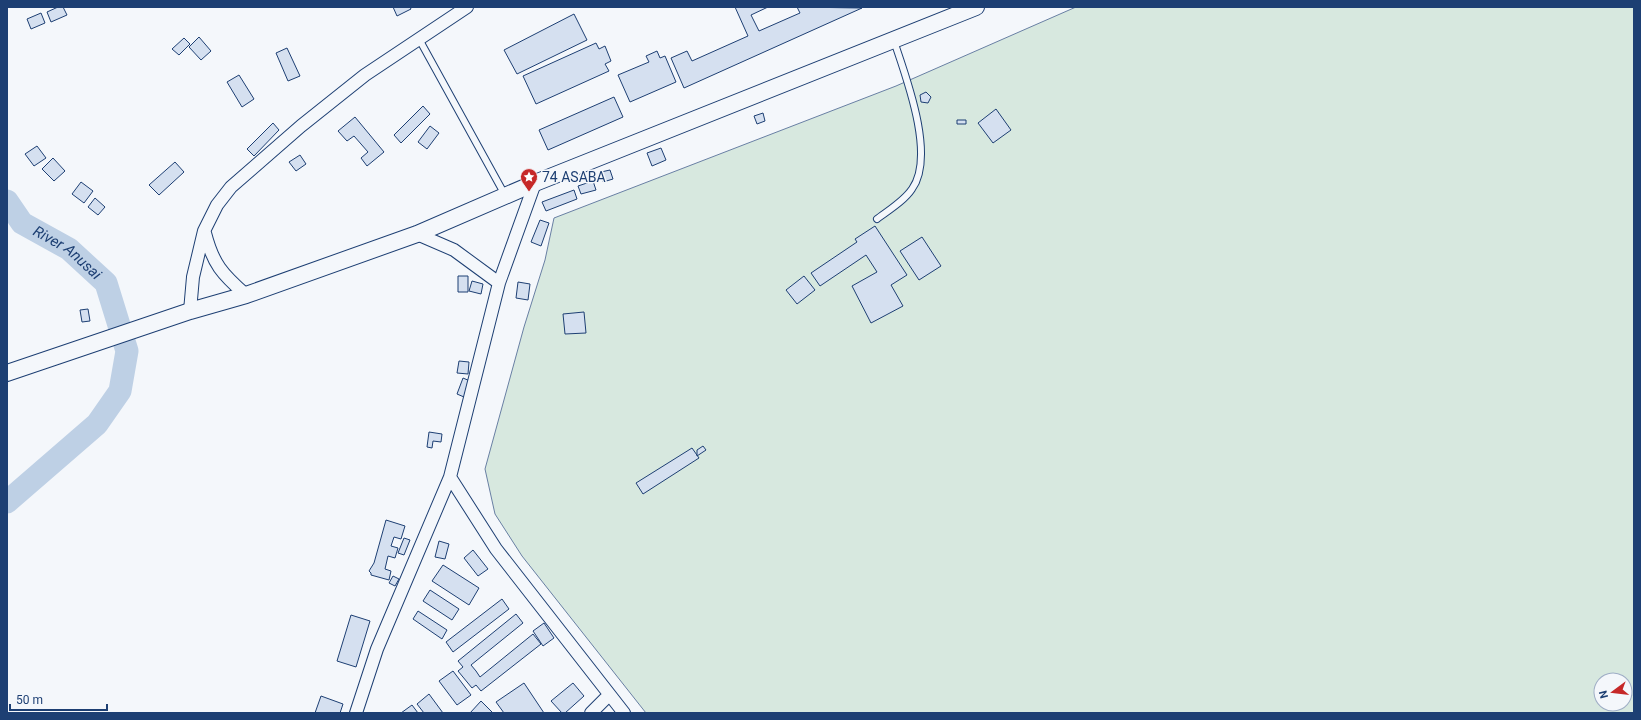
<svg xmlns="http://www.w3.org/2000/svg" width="1641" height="720" viewBox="0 0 1641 720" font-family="Roboto,sans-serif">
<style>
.green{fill:#d7e8df;stroke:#687fa3;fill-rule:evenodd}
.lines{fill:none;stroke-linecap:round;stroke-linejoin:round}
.river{stroke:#bed0e5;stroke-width:23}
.building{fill:#d5e0f0;stroke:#1d3f73}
.service-casing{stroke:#1d3f73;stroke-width:8}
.minor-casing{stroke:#1d3f73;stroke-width:14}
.secondary-casing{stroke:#1d3f73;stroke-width:18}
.service{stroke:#f4f7fb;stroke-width:6}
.minor{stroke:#f4f7fb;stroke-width:12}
.secondary{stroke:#f4f7fb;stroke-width:16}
.labels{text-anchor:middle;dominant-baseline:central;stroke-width:3;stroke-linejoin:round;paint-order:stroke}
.poi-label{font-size:14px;fill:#1d3f73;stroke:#f4f7fb;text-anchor:start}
.water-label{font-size:15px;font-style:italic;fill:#1d3f73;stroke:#f4f7fb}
</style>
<rect width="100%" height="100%" fill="#f4f7fb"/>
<!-- green -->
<path class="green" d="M1076,7H1634V713H646L522,556L495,514L485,469L524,327L545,260L554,218L896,86ZM1601,680H1625V704H1601Z"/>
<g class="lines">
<!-- river -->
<path class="river" id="s1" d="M7,201L22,223L69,249L106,283L127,351L120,391L97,424L7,502"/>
</g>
<!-- building -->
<path class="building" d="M58,7H63L67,15L51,22L47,12Z
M393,7H410L411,9L397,16Z
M735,7H768L751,15L759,31L800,13L797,7L862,8L684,88L671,58L687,51L692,61L748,36Z
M41,13L45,23L31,29L27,19Z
M574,14L587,40L517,74L504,50Z
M199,37L211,51L201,60L189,47Z
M184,38L190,44L179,55L172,49Z
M596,43L599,49L605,46L611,61L605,64L609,71L536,104L523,76Z
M287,48L300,76L288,81L276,53Z
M657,51L660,58L665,56L676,82L630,102L618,75L649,62L646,56Z
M239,75L254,99L242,107L227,82Z
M926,92L931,97L928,103L921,102L920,95Z
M614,97L623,117L548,150L539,130Z
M423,106L430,114L401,143L394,135Z
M996,109L1011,130L993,143L978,123Z
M763,113L765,121L757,124L754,116Z
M355,117L384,152L367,166L361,158L368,152L354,136L347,141L338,131Z
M957,120H966V124H957Z
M273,123L279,130L254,156L247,149Z
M430,126L439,133L427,149L418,142Z
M37,146L46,158L34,166L25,154Z
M661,148L666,160L652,166L647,153Z
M300,155L306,164L296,171L289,162Z
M53,158L65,171L54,181L42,169Z
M175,162L184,172L159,195L149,185Z
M610,170L613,179L603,182L601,172Z
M593,181L596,190L581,194L578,186Z
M81,182L93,191L84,203L72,194Z
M574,190L577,199L546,211L542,202Z
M95,198L105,207L98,215L88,207Z
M540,220L549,223L541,246L531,242Z
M875,226L907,275L891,285L903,306L871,323L852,286L877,272L866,255L820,286L811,273L857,242L855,239Z
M922,237L941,266L919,280L900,251Z
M458,276H468V292H458Z
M804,276L815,290L797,304L786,290Z
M472,281L483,284L481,294L469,291Z
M518,282L530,284L528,300L516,298Z
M88,309L90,321L82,322L80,310Z
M584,312L586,333L565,334L563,314Z
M459,361L469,362L468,374L457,373Z
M463,378L470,381L464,397L457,394Z
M429,432L442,434L441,442L433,441L432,448L427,447Z
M703,446L706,450L697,456V450Z
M692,448L699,458L643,494L636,483Z
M386,520L405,526L401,539L394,537L391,546L398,548L395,558L388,556L385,569L391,571L389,580L371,575V573L369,571L374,563Z
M404,538L410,540L404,555L398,553Z
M439,541L449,544L445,559L435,557Z
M473,550L488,569L478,576L464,558Z
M443,565L479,588L469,605L432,581Z
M393,576L399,579L395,586L389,583Z
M430,590L459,609L452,620L423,601Z
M502,599L509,609L453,652L446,642Z
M418,611L447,630L442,639L413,619Z
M516,614L523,623L471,665L476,671L480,677L533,634L541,644L481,691L476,685L472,688L458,671L463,667L458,661Z
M351,615L370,621L356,667L337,661Z
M544,623L554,638L543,646L533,631Z
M453,671L471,695L457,705L439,681Z
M524,683L544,713H504L496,702Z
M573,683L584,696L565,713H562L551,701Z
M429,694L443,713H424L417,704Z
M321,696L343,704L340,713H315Z
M481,701L493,713H470Z
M412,705L418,713H401Z"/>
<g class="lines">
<!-- service casing -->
<g class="service-casing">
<path id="service" d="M419,39L505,195
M877,219C889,210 904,201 912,189C936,156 906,77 894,41"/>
</g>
<!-- minor casing -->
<g class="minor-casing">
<path id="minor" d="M205,233C213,264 222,274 246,295
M417,234L454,250L499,283
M190,311L193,277L204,231L217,205L231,187L301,126L365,75L467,7
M450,477L496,549L624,713
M356,713L377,649L450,477L499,283L535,183
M591,713L609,695"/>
</g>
<!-- secondary casing -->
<g class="secondary-casing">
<path id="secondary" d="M7,373L190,311L246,295L417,234L535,183L976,7"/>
</g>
<!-- service -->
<use href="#service" class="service"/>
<!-- minor -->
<use href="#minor" class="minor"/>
<!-- secondary -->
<use href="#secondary" class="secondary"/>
</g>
<!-- icons -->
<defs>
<g id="sight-pin" transform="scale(0.9)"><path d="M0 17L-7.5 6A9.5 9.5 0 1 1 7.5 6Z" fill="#c62828" stroke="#f4f7fb"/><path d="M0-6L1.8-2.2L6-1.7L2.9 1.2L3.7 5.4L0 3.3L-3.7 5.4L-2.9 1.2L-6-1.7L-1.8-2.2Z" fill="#fff"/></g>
</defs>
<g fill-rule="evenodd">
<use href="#sight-pin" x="529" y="177"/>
</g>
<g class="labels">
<!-- poi labels -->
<g class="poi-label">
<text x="542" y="177">74 ASABA</text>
</g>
<!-- water labels -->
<g class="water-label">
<text stroke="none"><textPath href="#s1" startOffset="81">River Anusai</textPath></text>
</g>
</g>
<!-- border -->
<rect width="1641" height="720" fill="none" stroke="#1d3f73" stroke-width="16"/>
<!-- north arrow -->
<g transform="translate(1613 692) rotate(255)"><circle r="19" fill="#f4f7fb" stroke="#9eadc5"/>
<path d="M0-3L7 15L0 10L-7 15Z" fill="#c62828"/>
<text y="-6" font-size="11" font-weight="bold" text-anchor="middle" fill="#1d3f73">N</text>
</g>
<!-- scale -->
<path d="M10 704v6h97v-6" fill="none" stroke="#1d3f73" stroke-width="2"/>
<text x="16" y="704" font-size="12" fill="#1d3f73" stroke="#f4f7fb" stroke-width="3" paint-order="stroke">50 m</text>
</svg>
